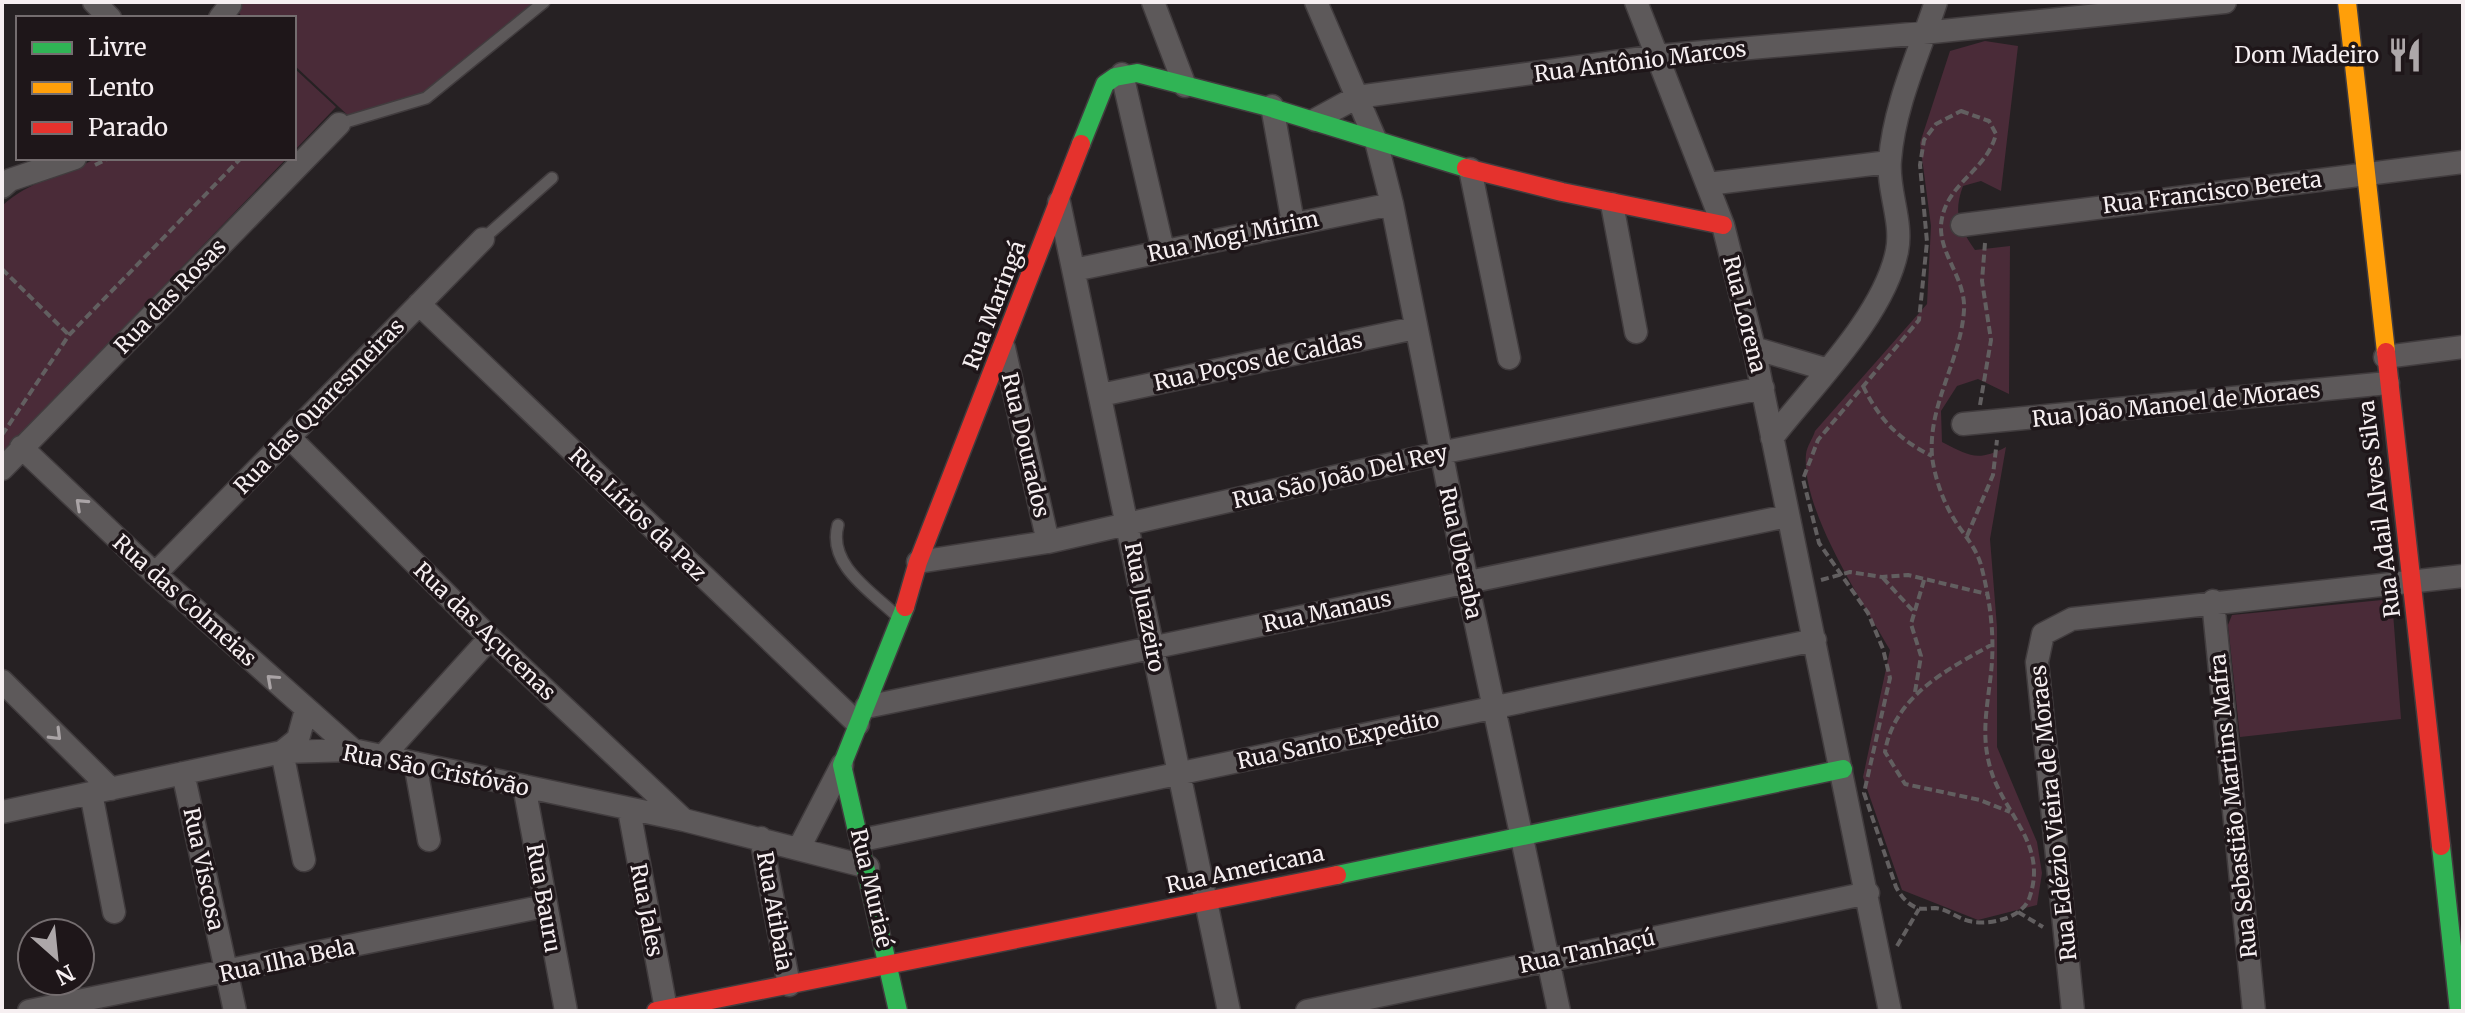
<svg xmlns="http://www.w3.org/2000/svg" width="2465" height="1013" viewBox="0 0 2465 1013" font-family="Merriweather,serif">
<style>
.green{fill:#4a2b38}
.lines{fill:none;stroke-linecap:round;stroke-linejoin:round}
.lane-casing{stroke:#413c3e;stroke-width:14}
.street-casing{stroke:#413c3e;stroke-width:25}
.fast-casing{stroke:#413c3e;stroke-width:21}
.slow-casing{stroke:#413c3e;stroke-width:21}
.jam-casing{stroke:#413c3e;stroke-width:21}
.path{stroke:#625f60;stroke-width:4;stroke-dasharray:8 4;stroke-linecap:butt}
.lane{stroke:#5d595a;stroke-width:11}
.street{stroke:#5d595a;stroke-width:22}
.fast{stroke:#30b455;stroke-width:18}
.slow{stroke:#ff9f0a;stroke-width:18}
.jam{stroke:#e5322d;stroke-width:18}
.oneway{stroke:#aaa4a6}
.labels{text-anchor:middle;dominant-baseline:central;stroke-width:7;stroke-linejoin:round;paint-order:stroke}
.poi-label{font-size:22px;fill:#f6eff1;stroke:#1e1619;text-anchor:end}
.street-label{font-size:22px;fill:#f6eff1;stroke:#1e1619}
</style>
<rect width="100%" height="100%" fill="#262123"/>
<!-- green -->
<path class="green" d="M233,2H533L426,98L354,121L294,65V18H244L230,5Z
M1985,41L2018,46L2001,191L1981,181L1963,186C1953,213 1959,227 1975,250L2010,246L2009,394L1978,379L1957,386L1941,411L1942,442C1970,456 1977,462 2006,447L1990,539L1997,627V747L2037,842L2042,873L2037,905L1978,920L1902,890L1863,777L1890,650C1862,601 1801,510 1806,454C1807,446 1813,438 1815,431L1927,304L1931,226L1920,143L1950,51Z
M294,68L336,107L294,151Z
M97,158H287L2,454V206C28,181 65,175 97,158Z
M2392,599L2401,719L2240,737L2228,625L2232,615Z"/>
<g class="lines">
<!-- lane casing -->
<g class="lane-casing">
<path id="lane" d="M339,124L426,98L544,2
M483,239L552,178
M838,525C827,565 872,592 898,617"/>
</g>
<!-- street casing -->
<g class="street-casing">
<path id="street" d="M94,2L110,18
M1153,2L1185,86
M1316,2L1376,141L1392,204L1467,582L1559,1011
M1636,2L1723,225L1754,348L1890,1011
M220,18L230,5
M1122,74L1163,250
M1272,106L1293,223
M1315,120L1357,97L1658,56L1923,33L2225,2
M1470,169L1509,358
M1708,184L1889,162
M2,187L10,180L75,158
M1059,202L1229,1011
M1612,204L1636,332
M1962,225L2463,162
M1074,270L1392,204
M419,304L858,724
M1004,348L1048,542
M1754,348L1825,369
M2385,357L2463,347
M1101,395L1415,328
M1963,424L2388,383
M290,438L490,638L684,820
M1772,438C1812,386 1884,316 1897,251C1903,221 1887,190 1890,160C1894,106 1919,53 1936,2
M21,447L155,574L353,750
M2,469L339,124
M918,562L1048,542L1440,453L1763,388
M155,574L483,239
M2213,601L2254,1011
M2,681L111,789
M866,707L1787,516
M282,752L304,860
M282,752L298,739L306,710
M384,755L490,638
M415,763L429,840
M183,773L235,1011
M524,786L566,1011
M91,793L114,912
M629,810L666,1009
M2,812L282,752L353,750L684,820L868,867
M761,838L789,985
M862,840L1815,640
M799,848L842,765
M29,1011L545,906
M1307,1011L1868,893
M2073,1011L2037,662L2043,634L2072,619L2463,576"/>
</g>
<!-- fast casing -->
<g class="fast-casing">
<path id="fast" d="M1081,144L1105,84L1115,77L1137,73L1265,106L1466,168
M2441,846L2459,1011
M1337,875L1843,769
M898,1011L842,765L905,607"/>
</g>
<!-- slow casing -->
<g class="slow-casing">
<path id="slow" d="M2347,2L2386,352"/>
</g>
<!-- jam casing -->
<g class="jam-casing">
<path id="jam" d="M1466,168L1562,192L1723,225
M2386,352L2441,846
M905,607L918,562L1081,144
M656,1011L1337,875"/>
</g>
<!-- path -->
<path class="path" d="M1961,111L1989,121L1996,134C1987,170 1949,182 1942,218C1935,251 1966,276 1964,310C1961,360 1928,404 1932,456C1934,475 1943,502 1954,519C1963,534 1976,547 1981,565C1989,596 1994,628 1992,661C1990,695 1980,728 1989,763C2000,812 2048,841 2030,896C2024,918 1989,926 1969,921C1957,918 1947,909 1935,908C1929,908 1923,910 1917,908C1907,904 1901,896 1896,887L1864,793L1890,678L1883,649L1868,613L1819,543L1803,479L1818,440L1919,320L1927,242L1920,165L1924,140L1936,124Z
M95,165L109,158
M2,269L69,335
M1863,386C1879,419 1899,440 1932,456
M1980,405L1991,340L1982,281L1985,243
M2,435L69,335L241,158
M1967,536L1993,475L1997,440
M1883,578L1914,612
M1821,580L1850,572L1882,577L1908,575L1987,594
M1993,644C1948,669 1894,696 1885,752L1905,784L1980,800L2010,812
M1915,692L1921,656L1911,624L1925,577
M2018,912L2043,927
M1897,946L1919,909"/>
<!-- lane -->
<use href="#lane" class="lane"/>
<!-- street -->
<use href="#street" class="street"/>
<!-- fast -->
<use href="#fast" class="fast"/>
<!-- slow -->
<use href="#slow" class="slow"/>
<!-- jam -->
<use href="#jam" class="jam"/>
</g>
<!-- one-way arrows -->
<defs><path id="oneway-chevron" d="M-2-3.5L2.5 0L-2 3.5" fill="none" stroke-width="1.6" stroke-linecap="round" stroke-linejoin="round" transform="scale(2)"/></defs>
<g class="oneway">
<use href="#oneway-chevron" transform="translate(81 504) rotate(-137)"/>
<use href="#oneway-chevron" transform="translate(272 680) rotate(-138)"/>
<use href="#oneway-chevron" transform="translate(56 735) rotate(45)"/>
</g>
<!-- icons -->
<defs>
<g id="restaurant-bare" transform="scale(2.76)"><path d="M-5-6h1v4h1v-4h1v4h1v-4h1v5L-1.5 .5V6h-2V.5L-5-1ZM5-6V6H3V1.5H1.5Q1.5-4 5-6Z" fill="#ada7a9" stroke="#1e1619" stroke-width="2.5" paint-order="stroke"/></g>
</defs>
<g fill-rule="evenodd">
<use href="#restaurant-bare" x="2405" y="55"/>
</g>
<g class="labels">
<!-- poi labels -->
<g class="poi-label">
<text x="2379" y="55">Dom Madeiro</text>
</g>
<!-- street labels -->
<g class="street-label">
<text transform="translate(1640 61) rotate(-7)">Rua Antônio Marcos</text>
<text transform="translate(2212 192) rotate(-7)">Rua Francisco Bereta</text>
<text transform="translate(1233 236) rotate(-12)">Rua Mogi Mirim</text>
<text transform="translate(170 296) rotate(-46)">Rua das Rosas</text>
<text transform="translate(994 305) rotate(-69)">Rua Maringá</text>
<text transform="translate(1745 314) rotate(76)">Rua Lorena</text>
<text transform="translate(1258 361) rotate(-12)">Rua Poços de Caldas</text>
<text transform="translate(2176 404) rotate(-6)">Rua João Manoel de Moraes</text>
<text transform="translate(319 406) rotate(-46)">Rua das Quaresmeiras</text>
<text transform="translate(1026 445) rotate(77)">Rua Dourados</text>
<text transform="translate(1340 476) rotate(-13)">Rua São João Del Rey</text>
<text transform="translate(2379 509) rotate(-97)">Rua Adail Alves Silva</text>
<text transform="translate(638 514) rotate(44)">Rua Lírios da Paz</text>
<text transform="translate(1461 553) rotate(78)">Rua Uberaba</text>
<text transform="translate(185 600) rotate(42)">Rua das Colmeias</text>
<text transform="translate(1145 607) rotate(79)">Rua Juazeiro</text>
<text transform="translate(1327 611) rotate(-12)">Rua Manaus</text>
<text transform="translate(485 631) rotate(44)">Rua das Açucenas</text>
<text transform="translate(1338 740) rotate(-12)">Rua Santo Expedito</text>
<text transform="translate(436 770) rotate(11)">Rua São Cristóvão</text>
<text transform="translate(2233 806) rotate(-96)">Rua Sebastião Martins Mafra</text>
<text transform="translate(2053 813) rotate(-96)">Rua Edézio Vieira de Moraes</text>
<text transform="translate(204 869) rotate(78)">Rua Viscosa</text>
<text transform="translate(1245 869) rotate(-12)">Rua Americana</text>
<text transform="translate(872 888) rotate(77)">Rua Muriaé</text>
<text transform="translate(544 898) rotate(80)">Rua Bauru</text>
<text transform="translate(647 910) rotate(79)">Rua Jales</text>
<text transform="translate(775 911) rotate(80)">Rua Atibaia</text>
<text transform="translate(1587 951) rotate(-12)">Rua Tanhaçú</text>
<text transform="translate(287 960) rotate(-12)">Rua Ilha Bela</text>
</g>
</g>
<!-- border -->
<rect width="2465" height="1013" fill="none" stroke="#f6eff1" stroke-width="8"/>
<!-- legend -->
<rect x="16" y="16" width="280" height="144" fill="#1e1619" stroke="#746d6f" stroke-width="2"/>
<rect x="32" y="42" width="40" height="12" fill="#30b455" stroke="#746d6f" stroke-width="2"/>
<text x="88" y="56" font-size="24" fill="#f6eff1">Livre</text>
<rect x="32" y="82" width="40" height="12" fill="#ff9f0a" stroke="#746d6f" stroke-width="2"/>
<text x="88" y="96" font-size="24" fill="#f6eff1">Lento</text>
<rect x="32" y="122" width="40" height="12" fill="#e5322d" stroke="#746d6f" stroke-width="2"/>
<text x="88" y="136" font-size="24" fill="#f6eff1">Parado</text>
<!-- north arrow -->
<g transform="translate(56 957) rotate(153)"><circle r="38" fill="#1e1619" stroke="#746d6f" stroke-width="2"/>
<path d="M0-6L14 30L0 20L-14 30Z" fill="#ada7a9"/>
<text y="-12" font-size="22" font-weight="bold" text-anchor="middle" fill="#f6eff1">N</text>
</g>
</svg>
